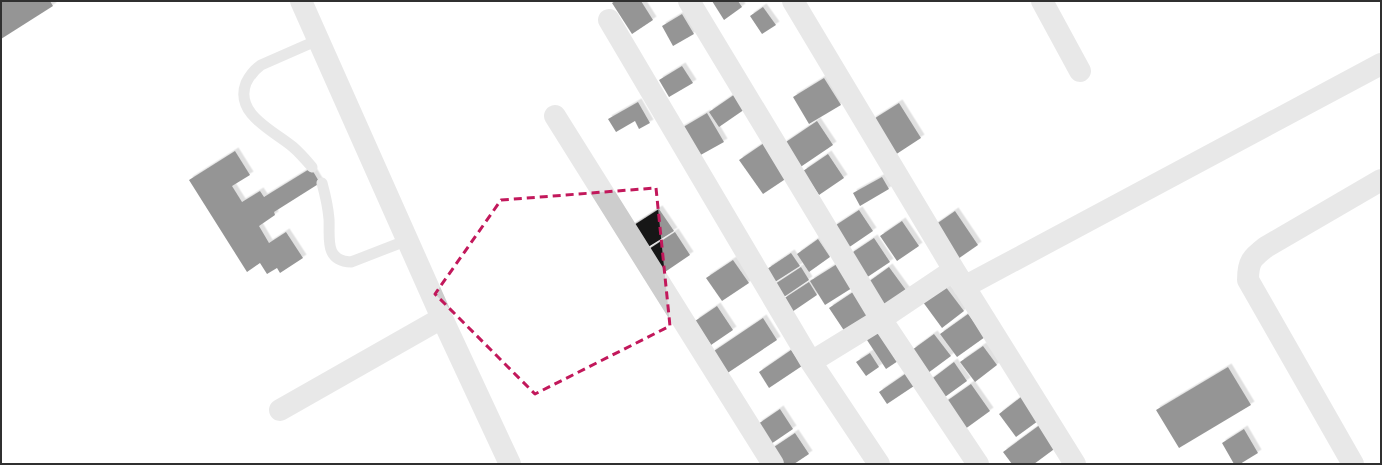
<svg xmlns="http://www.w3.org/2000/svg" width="1382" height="465" viewBox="0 0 1382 465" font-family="Jost,sans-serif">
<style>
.building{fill:#171717;filter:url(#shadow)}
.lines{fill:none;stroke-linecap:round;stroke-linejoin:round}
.lane{stroke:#cdcdcd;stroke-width:11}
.street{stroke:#cdcdcd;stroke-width:22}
.marked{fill:none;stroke:#c2185b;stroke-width:3;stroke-dasharray:8 5;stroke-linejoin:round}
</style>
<defs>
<filter id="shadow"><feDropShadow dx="3.5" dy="-3.5" stdDeviation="0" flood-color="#0004"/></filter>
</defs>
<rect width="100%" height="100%" fill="#fff"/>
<!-- building -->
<path class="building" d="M1,1H50L53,6L1,39Z
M615,1H641L653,20L632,34L612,3Z
M712,1H738L742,7L724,20Z
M763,7L776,25L762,34L750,16Z
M682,14L694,34L673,46L662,26Z
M682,66L693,83L669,97L659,80Z
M824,78L841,105L809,124L793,97Z
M738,92L748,107L719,127L709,112Z
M638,102L650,123L639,129L635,121L616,132L608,119Z
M899,103L921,138L895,155L872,120Z
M707,113L724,142L697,157L680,129Z
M817,121L833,145L799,168L783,144Z
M764,143L787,178L763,194L739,160Z
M235,151L250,175L232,186L242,202L260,191L264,197L311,168L320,183L274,212L275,215L259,226L269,243L286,232L303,258L280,273L277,268L267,274L260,263L247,272L189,180Z
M828,154L844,178L819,195L803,171Z
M882,177L889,189L860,206L853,193Z
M659,209L674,231L645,249L631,227Z
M859,210L873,231L848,248L833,227Z
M955,211L978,245L955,261L932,227Z
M902,221L919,246L897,261L880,236Z
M675,232L690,255L662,274L646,251Z
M874,238L890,262L866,278L850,254Z
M818,239L830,257L809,272L797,254Z
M791,253L800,266L775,282L767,269Z
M733,260L749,283L722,301L706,278Z
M837,264L852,288L825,305L810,281Z
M801,267L809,280L781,299L772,286Z
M889,267L908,293L883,311L864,285Z
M809,282L817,295L792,312L783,299Z
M942,282L964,311L942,328L920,298Z
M853,292L871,319L847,335L829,308Z
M717,306L733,330L711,345L695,321Z
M968,314L985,337L957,357L940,334Z
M763,318L777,340L726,374L711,353Z
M877,329L898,361L886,369L865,337Z
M934,334L951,356L928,373L912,350Z
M983,346L997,365L975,382L960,362Z
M791,350L802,366L769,388L759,372Z
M870,353L879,367L866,376L856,362Z
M954,362L967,381L938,402L925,384Z
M1228,367L1251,405L1179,448L1156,410Z
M908,372L917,384L887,404L879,392Z
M971,384L990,411L961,432L941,405Z
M1021,397L1038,421L1016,437L999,414Z
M780,409L793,429L771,444L758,424Z
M1041,424L1057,447L1034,464H1012L1003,452Z
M1244,429L1258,453L1240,464H1234L1222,443Z
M795,433L809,454L794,464H777L768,451Z"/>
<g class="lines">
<!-- lane -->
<path class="lane" d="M312,167C306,160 300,153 293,147C274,131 234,114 246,83C250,75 254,70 261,65L318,40
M322,183C325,194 328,207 329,219C330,238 324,261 351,262L408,240"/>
<!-- street -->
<path class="street" d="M301,1L442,318L510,464
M689,1L881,319L978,464
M793,1L954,270L1075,464
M1042,1L1080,71
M609,20L811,362L879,464
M555,116L773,464
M964,287L1381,64
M811,362L881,319L954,270
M280,410L442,318
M1353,464L1248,280C1248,261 1252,258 1266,247L1381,180"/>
</g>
<!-- marked area -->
<path d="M0 0H1382V465H0ZM656,188L670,326L535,394L435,294L501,200Z" fill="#fff" fill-opacity=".55" fill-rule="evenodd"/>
<path class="marked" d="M656,188L670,326L535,394L435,294L501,200Z"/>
<!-- border -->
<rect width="1382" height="465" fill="none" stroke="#303030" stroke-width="4"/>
</svg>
